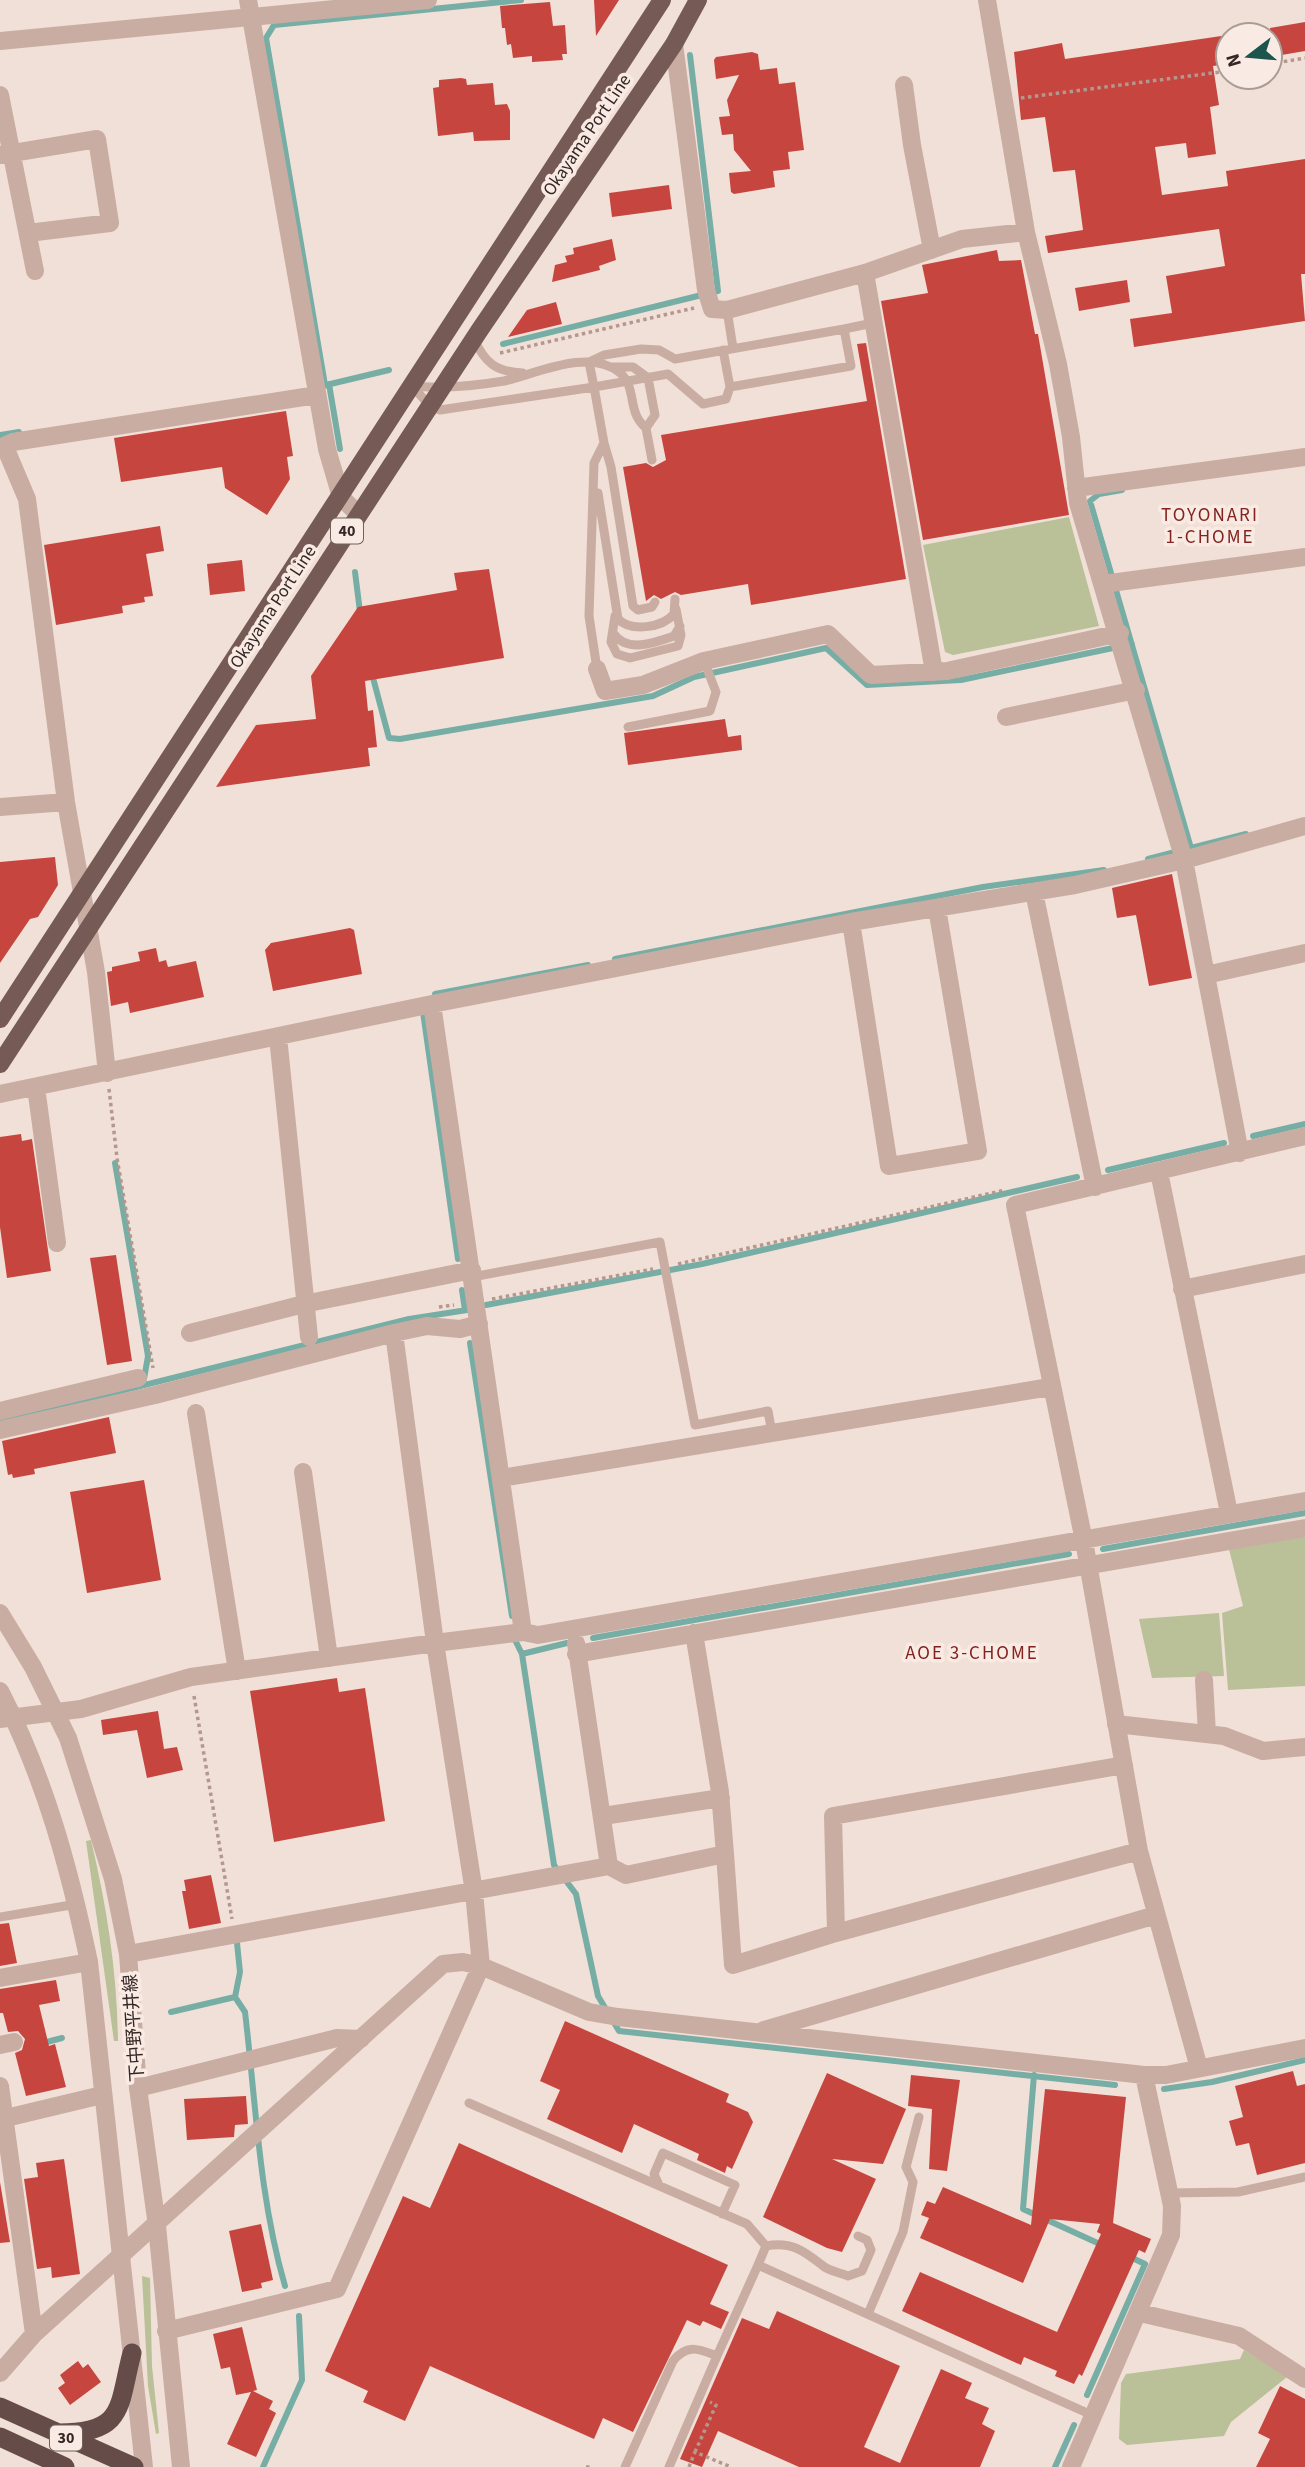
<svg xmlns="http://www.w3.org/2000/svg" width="1305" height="2467" viewBox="0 0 1305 2467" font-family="'Source Sans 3','Noto Sans JP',sans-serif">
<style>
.green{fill:#bac097}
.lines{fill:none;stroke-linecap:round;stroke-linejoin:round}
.stream{stroke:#76aea5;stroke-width:6}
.building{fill:#c7453f}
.path{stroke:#b4978e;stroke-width:3.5;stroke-dasharray:3.5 3.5;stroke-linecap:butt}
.service{stroke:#c9ada3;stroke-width:9}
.minor{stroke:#c9ada3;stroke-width:18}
.tertiary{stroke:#c9ada3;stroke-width:18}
.primary{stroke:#765a56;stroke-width:18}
.trunk{stroke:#664c49;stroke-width:19}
.labels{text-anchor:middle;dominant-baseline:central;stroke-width:7;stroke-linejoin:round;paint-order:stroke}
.shield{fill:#f9ebe3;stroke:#6f625e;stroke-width:2}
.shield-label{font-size:16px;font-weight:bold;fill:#342725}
.street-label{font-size:18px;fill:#342725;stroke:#f9ebe3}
.neighbourhood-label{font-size:19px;letter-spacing:2px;fill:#83221e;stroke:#f9ebe3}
</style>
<rect width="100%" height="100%" fill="#f1e0d7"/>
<!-- green -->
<path class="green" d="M1069,517L1099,626L953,655L945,652L923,545Z
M1305,1532V1686L1228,1690L1222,1613L1243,1606L1228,1545Z
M1219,1613L1224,1676L1152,1678L1139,1619Z
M91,1840C107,1908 117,1971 118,2041H114L86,1841Z
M142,2276L150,2278L152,2366L159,2433L156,2434L148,2386Z
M1244,2350L1287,2377L1231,2422L1224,2436L1127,2445L1119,2439L1121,2383L1126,2374L1240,2359Z"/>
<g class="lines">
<!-- stream -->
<path class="stream" d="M503,344L718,291L690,55
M329,384L340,449
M325,385L266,38L274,25L521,0
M322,386L389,370
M0,435L19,432
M1122,490L1099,494L1090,501L1191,848
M355,572L360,612
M372,674L389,738L400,739L653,696L694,677L826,648L867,685L961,680L1132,644
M1148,859L1246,834
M615,959L983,887L1104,870
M435,994L588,965
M423,1012L458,1259
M1253,1136L1305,1124
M115,1163L148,1356L144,1379
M1108,1170L1224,1143
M462,1290L465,1310
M486,1305L702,1264L1077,1177
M470,1343L512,1616
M0,1421L409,1319L467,1310
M1103,1549L1305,1513
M593,1638L1069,1554
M515,1640L522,1654L567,1643
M522,1654L554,1865L576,1894L598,1996L619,2031L1115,2085
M237,1943L240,1972L235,1997L245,2012C256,2104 259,2197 285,2286
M171,2012L235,1997
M43,2043L62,2038
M1034,2075L1023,2209L1102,2245
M1164,2089L1212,2082L1305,2060
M1087,2395L1145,2264L1128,2256
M263,2467L302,2380L299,2316
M1055,2467L1074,2425"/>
</g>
<!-- building -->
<path class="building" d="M594,0H619L596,36Z
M550,2L553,26L565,25L567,54H562L563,60L532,62V56L513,58L511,44L507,45L505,28H502L500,6Z
M1305,22V51L1270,57V28Z
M1228,35V64L1213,66L1219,105L1210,107L1216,154L1188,158L1186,143L1155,147L1162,195L1228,186L1226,171L1305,159V274H1301L1305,321L1134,347L1130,319L1172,313L1166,276L1225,266L1219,229L1048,253L1045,236L1083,230L1075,170L1053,172L1045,117L1021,120L1014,52L1062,43L1065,59Z
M752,52L758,54L760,70L777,68L779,84L795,82L804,150L788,152L790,169L773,171L775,187L734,194L731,192L729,173L751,171L734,150L733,134L722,135L719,117L730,116L727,100L739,75L716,79L714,60L716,57Z
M461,78L466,79L467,85L493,83L495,105L507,104L510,111V140L474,141L473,132L438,136L433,88L439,87V80Z
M669,185L672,209L612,217L609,193Z
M612,239L616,260L599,266L600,270L552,282L555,265L567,262L565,256L574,254L573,248Z
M997,250L999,261L1021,260L1035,334H1038L1069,515L923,540L881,301L928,293L922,265Z
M1127,280L1130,302L1079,311L1075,288Z
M556,302L562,324L508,337L527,310Z
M866,343L906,579L751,605L748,584L681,595L675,592L661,599L654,595L646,601L623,467L646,463L653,467L666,460L661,435L867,401L857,344Z
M286,411L293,456L287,457L290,479L267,515L225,488L222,467L121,482L114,438Z
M160,526L164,551L146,554L153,596L144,597L145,602L122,606L123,613L56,625L44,545Z
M242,560L245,591L210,595L207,564Z
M489,569L504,658L365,681L368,711L373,710L377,747L368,748L370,766L216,787L256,725L316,719L311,676L358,607L457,590L454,573Z
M725,719L728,737L741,735L742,750L628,765L624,733Z
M55,857L58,885L38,917L30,919L0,963V862Z
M1172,874L1192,978L1149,986L1136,915L1117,918L1112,888Z
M350,928L354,930L362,974L273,991L265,950L271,943Z
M156,948L159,962L166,960L168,967L196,961L204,997L130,1013L128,1002L111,1006L107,972L112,971V967L140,961L138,952Z
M21,1134L22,1141L32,1139L51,1271L7,1278L0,1227V1137Z
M116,1255L132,1361L107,1365L90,1258Z
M109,1417L116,1453L34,1469L35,1474L13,1478L12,1474L8,1475L2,1441Z
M144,1480L161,1580L87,1593L70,1492Z
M337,1678L339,1692L365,1688L385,1821L274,1842L250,1691Z
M158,1711L164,1749L177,1747L183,1770L147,1778L137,1730L103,1735L101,1720Z
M211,1875L221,1923L189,1929L182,1891H186L184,1880Z
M9,1923L17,1963L0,1966V1924Z
M56,1980L60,2001L39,2005L49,2046L55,2044L66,2087L26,2096L15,2053L22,2050L25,2039L18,2031L8,2032L3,2013H0V1989Z
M565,2021L729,2094L726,2102L748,2112L753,2122L732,2169L727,2166L725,2173L697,2160L699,2154L634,2124L622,2153L547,2119L560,2090L540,2081Z
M1293,2071L1297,2086L1305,2084V2163L1257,2175L1249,2143L1236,2146L1229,2121L1243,2117L1235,2086Z
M827,2073L906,2109L883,2164L832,2159L876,2179L842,2252L827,2248L763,2217Z
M911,2075L960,2080L947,2171L929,2169L932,2109L908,2106Z
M1045,2089L1126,2097L1113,2223L1151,2239L1145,2253L1139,2250L1082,2376L1079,2374L1074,2384L1055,2376L1057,2371L1024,2357L1021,2365L902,2311L920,2272L1057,2332L1101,2234L1097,2232L1100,2224L1050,2219L1023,2283L920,2238L929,2218L921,2215L927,2201L935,2204L943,2187L1031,2225Z
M246,2096L248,2124L235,2125L234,2137L187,2140L184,2099Z
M459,2143L728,2265L710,2304L729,2312L721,2329L703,2321L700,2326L687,2320L633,2432L603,2418L594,2439L430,2366L405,2421L363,2402L368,2391L325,2371L403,2196L430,2208Z
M64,2159L80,2274L52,2278L51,2267L37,2269L24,2179L38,2177L36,2163Z
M0,2182L10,2242L0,2243Z
M261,2224L273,2280L261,2283L262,2288L242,2292L229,2231Z
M777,2311L900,2366L864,2447L900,2463L941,2369L972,2383L965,2398L989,2408L982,2424L995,2431L980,2467H799L718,2431L702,2467L680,2459L742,2318L769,2329Z
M242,2327L257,2390L253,2391L273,2401L269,2409L276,2413L256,2457L227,2444L251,2392L236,2395L230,2367L221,2369L213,2334Z
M78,2361L83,2368L88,2364L101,2382L70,2405L58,2388L65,2383L60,2375Z
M1280,2386L1305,2399V2467H1256L1270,2439L1258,2433Z"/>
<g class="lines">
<!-- path -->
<path class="path" d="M1270,64L1305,58
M1021,98L1228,71
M500,353L694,308
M109,1089L117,1158L153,1368
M678,1264L1005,1190
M492,1299L653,1269
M439,1307L454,1305
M194,1696L232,1919
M695,2452L716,2405L710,2402
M586,2467H590
M689,2467L695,2452L731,2467"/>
<!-- service -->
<path class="service" d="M727,310L733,348
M844,329L873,323
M474,339C485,363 496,372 523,373
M723,350L730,387L726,399L703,404L668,374L594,387L589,362L604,355L641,349L659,350L675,359L844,329L851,366L730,387
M611,367H633L648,378L655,415L646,428
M412,386L431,407L440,410L594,387L604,443L594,463L589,616L597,669
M412,386C443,389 474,386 504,381C536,374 588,348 619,372C638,387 626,412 646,428L652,460
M604,443L611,467L633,606L638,610L652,607L655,602
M598,493L618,619C631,632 662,628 674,614L675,599
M615,616L611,642L617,654L630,658L678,646L681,635L676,609
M614,634C627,653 654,643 674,636L680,626
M628,727L710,711L716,692L704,661
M472,1277L660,1242L695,1425L768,1411L772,1433
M0,1917L77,1904
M469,2103L747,2224L766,2246L758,2265
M659,2185L654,2174L663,2153L735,2185L722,2214
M1169,2193L1238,2192L1305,2177
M766,2246C791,2241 804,2251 822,2265C828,2271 841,2273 848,2276L862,2271L871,2250L867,2240L858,2236
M868,2314L903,2232L913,2182L906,2167L919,2117
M717,2356L758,2265L1094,2416
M625,2467L673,2361C687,2343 699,2349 717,2356L669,2467"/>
<!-- minor -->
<path class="minor" d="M248,0L327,449L341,497L358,514
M987,0L1026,232L1058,364L1071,437L1078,503L1184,860L1240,1153
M674,44L706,290L712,309L727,310L865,273L962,239L1026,232
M904,85L912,145L932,250
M0,95L35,271
M0,155L97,139L110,223L28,233
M865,273L934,672
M5,447L27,499L66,802L96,972L107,1073
M0,448L13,442L317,395
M1076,488L1305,457
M1103,584L1305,557
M597,669L605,691L643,685L704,661L828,634L871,675L947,671L1120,633
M1006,717L1136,690
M0,807L66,802
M1034,892L1095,1187
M851,922L889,1166L978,1151L937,908
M1206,975L1305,953
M432,1004L523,1632
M278,1037L309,1337
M36,1087L57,1243
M0,1094L432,1004L851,922L1075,885L1184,860L1305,826
M1159,1172L1229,1513
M1182,1289L1305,1264
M190,1333L304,1304L472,1270
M0,1411L138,1378
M196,1413L237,1671
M0,1430L155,1395L394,1333L427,1326L460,1329L479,1324
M303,1472L329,1658
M501,1478L1050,1387
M694,1633L720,1792L725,1854
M576,1643L609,1866
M576,1654L1305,1528
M1204,1680L1207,1734
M0,1719L81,1709L191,1677L435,1643L523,1632L538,1635L1305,1501
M1116,1724L1224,1736L1263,1751L1305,1747
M603,1816L721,1798
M836,1933L1139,1851
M128,1954L609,1866L626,1875L725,1854L733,1965L836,1933L833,1816L1124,1765
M0,1978L89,1962
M764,2030L1156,1915
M0,2045L14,2042
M1199,2068L1139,1851L1084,1541L1015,1205L1305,1136
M0,2086L34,2334
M138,2088L337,2038L361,2039
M6,2118L102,2095
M1140,2313L1239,2336L1305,2379
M166,2331L337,2289L481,1966L474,1892L435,1643L394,1333
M0,2373L34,2334L443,1964L463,1962L481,1966L589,2012L618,2017L1144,2075H1166L1305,2048
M1071,2467L1171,2235L1172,2206L1144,2075"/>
<!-- tertiary -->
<path class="tertiary" d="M0,41L428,0
M0,1613L33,1667L68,1738L113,1879L128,1954L138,2088L157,2226L181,2467
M0,1691C45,1778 69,1867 89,1962L144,2467"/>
<!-- primary -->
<path class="primary" d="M0,1019L662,0
M0,1064L479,331L674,44L698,0"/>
<!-- trunk -->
<path class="trunk" d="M0,2407L134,2467
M59,2433C126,2433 118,2406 132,2353
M0,2437L65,2467"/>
</g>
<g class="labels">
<!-- shield labels -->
<g class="shield">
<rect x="331" y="518.5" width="32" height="25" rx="5"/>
<rect x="50" y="2425.5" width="32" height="25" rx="5"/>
</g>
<g class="shield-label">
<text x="347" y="531">40</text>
<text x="66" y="2438">30</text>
</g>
<!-- street labels -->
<g class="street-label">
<text transform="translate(587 135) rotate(-56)">Okayama Port Line</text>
<text transform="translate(273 607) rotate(-57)">Okayama Port Line</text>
<text transform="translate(134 2028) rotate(-94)">下中野平井線</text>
</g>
<!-- neighbourhood labels -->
<g class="neighbourhood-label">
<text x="1210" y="515">TOYONARI<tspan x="1210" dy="22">1-CHOME</tspan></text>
<text x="972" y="1653">AOE 3-CHOME</text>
</g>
</g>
<!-- north arrow -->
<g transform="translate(1249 56) rotate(254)"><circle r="33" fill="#f9ebe3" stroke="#aa9d97" stroke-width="2"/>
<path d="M0-5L12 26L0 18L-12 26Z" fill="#1b554d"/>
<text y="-10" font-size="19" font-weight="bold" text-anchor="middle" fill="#342725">N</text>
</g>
</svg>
